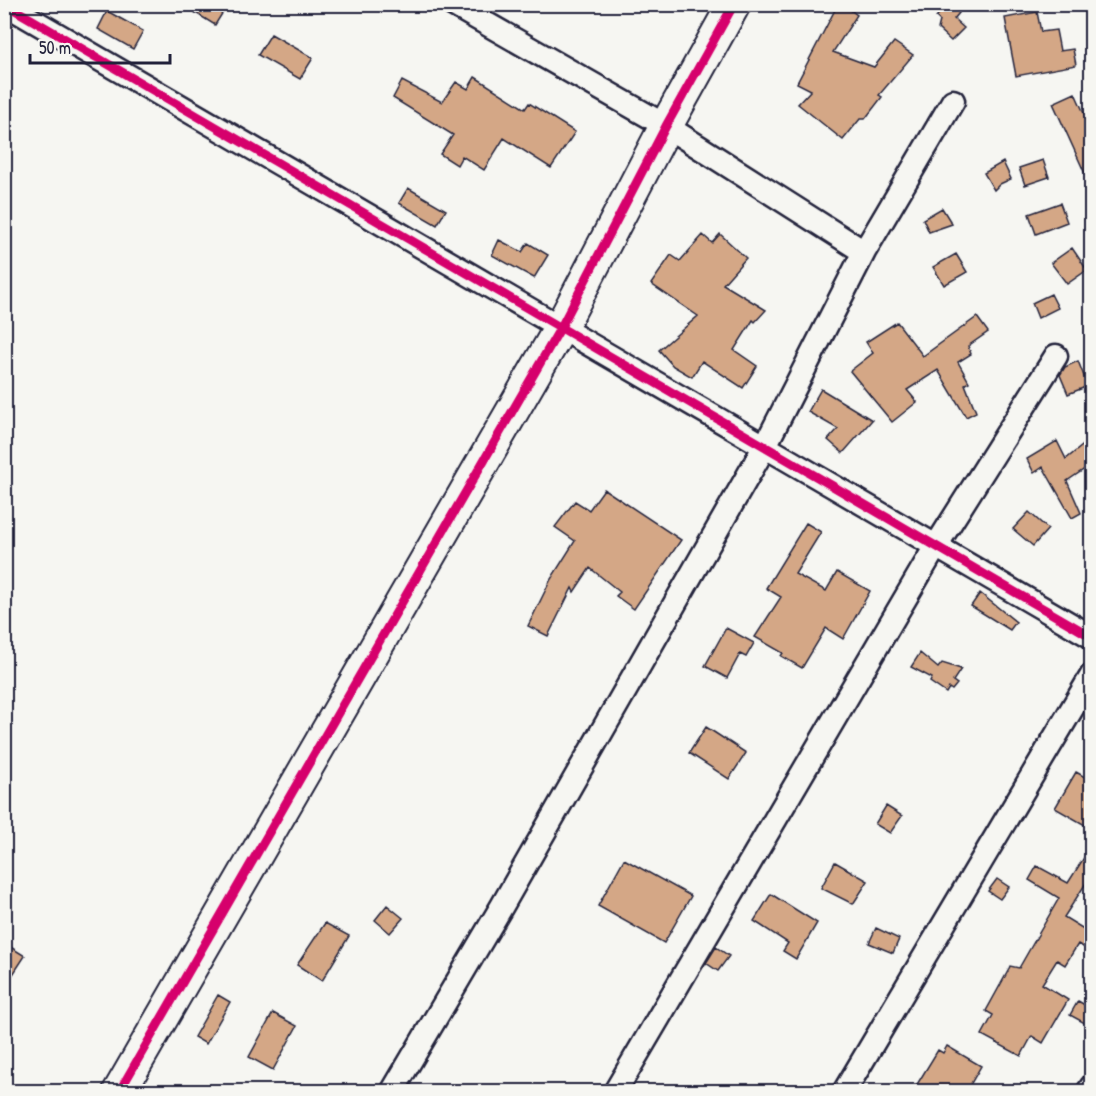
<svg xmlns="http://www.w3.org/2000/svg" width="1096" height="1096" viewBox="0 0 1096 1096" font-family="'Patrick Hand',sans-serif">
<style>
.building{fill:#d4a786;stroke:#22223b;stroke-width:1.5}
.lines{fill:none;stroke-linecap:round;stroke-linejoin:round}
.street-casing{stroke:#22223b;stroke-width:27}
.secondary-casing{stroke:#22223b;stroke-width:36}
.street{stroke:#f6f6f2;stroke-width:22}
.secondary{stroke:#f6f6f2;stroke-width:32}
.cycleway-casing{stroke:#f6f6f2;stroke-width:13}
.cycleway{stroke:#d6006c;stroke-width:9}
</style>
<rect width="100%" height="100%" fill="#f6f6f2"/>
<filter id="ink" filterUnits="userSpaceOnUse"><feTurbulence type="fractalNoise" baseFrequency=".0167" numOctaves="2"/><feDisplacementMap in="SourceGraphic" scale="12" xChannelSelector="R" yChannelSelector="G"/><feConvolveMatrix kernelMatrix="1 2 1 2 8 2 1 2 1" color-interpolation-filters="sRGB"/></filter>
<g filter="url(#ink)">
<!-- building -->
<path class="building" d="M181,4H228L215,25Z
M838,4H843L857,15L833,52L874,67L894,42L913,55L879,95L882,97L865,119H860L843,140L798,104L811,90L797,83Z
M948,4L959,13L954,19L964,28L951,41L938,29L940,21L936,17Z
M107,11L143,31L133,49L98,29Z
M1037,12L1041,32L1056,30L1060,51L1073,49L1076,65L1016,76L1005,18Z
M271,34L313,58L300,79L258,55Z
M475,77L525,109L529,103L575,132L551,168L504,138L484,170L462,156L457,165L440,154L453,135L393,98L402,81L442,102L456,82L468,89Z
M1075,93L1092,131V189L1053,103Z
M1043,160L1049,177L1025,185L1019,168Z
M1003,162L1011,179L1000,184L994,190L984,173Z
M408,188L446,210L437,225L399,203Z
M1060,203L1067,222L1036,234L1029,214Z
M942,208L952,224L929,232L923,219Z
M720,234L746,258L723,284L766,310L755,322L753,320L734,350L757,366L743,388L702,361L692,377L673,366L659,350L698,316L651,284L671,255L680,261L703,235L712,243Z
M499,240L522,252L528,243L548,255L534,278L492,255Z
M1072,248L1087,270L1067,284L1051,263Z
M956,254L967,272L944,285L933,267Z
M1051,294L1058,308L1038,318L1032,303Z
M977,317L988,332L968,346L971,354L958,362L969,382L965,384L976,412L966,417L938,370L907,390L917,402L892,422L850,371L873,353L866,342L897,322L923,356Z
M1078,361L1088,386L1068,394L1060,375L1065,367Z
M821,389L872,420L843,453L828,440L838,429L808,412Z
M1092,438V464L1067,481L1081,513L1072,518L1043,467L1034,473L1027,459L1057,441L1066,459Z
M604,489L681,540L634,609L616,596L620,592L590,568L574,592L572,588L548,636L528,626L551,579L575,541L555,527L575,501L589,510Z
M1029,512L1048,529L1033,546L1013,529Z
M806,523L821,532L795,574L826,591L837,572L870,591L843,639L826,628L802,668L781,656L783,653L755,637L781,597L766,588Z
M980,593L1016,622L1010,630L971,606Z
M726,628L754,643L746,657L740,654L727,678L705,666Z
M920,653L938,668L942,663L961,669L953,681L957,684L952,690L949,688L946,693L930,682L932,678L911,667Z
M706,727L746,753L729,779L689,753Z
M1076,772L1092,781V829L1055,808Z
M886,806L902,816L890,833L875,824Z
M1092,845V874L1064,917L1092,934V952L1078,944L1065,965L1057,960L1042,984L1068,1000L1043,1043L1032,1036L1021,1056L982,1035L993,1015L986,1011L1008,971L1010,966L1019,968L1059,898L1029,880L1037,866L1068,883Z
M624,859L691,896L664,943L598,906Z
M835,862L868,881L853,904L821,888Z
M997,879L1009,887L1000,899L988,891Z
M771,894L817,923L796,959L783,951L788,943L754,921Z
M387,905L403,918L390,933L375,920Z
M325,923L349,936L322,981L297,965Z
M876,928L899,939L893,953L869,943Z
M4,943L25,956L4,988Z
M716,947L729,956L718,971L706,963Z
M218,995L230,1002L206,1044L194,1037Z
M1078,1001L1092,1009V1027L1070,1015Z
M273,1013L297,1026L273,1070L249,1057Z
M947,1046L981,1066L966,1092H926L916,1086L938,1050L943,1053Z"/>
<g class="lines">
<!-- street casing -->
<g class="street-casing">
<path id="street" d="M5,4L1092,637
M452,4L666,126L864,252
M392,1092L502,906L765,446L864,252L953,101
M615,1092L936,546L1056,356
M844,1092L1092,675
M1088,1092L1092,1086"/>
</g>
<!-- secondary casing -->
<g class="secondary-casing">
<path id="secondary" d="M119,1092L561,327L666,126L734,4"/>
</g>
<!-- street -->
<use href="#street" class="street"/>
<!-- secondary -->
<use href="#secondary" class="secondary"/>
<!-- cycleway casing -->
<g class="cycleway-casing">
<path id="cycleway" d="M5,4L1092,637
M119,1092L561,327L666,126L734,4"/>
</g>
<!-- cycleway -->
<use href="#cycleway" class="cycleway"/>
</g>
</g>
<!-- margin -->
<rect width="1096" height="1096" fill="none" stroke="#f6f6f2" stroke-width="24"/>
<rect x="12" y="12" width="1072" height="1072" fill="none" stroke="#22223b" stroke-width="2" filter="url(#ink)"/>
<!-- scale -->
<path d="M30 54v9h140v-9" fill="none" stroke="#22223b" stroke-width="3"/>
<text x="39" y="54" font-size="18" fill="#22223b" stroke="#f6f6f2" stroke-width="4.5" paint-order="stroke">50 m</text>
</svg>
